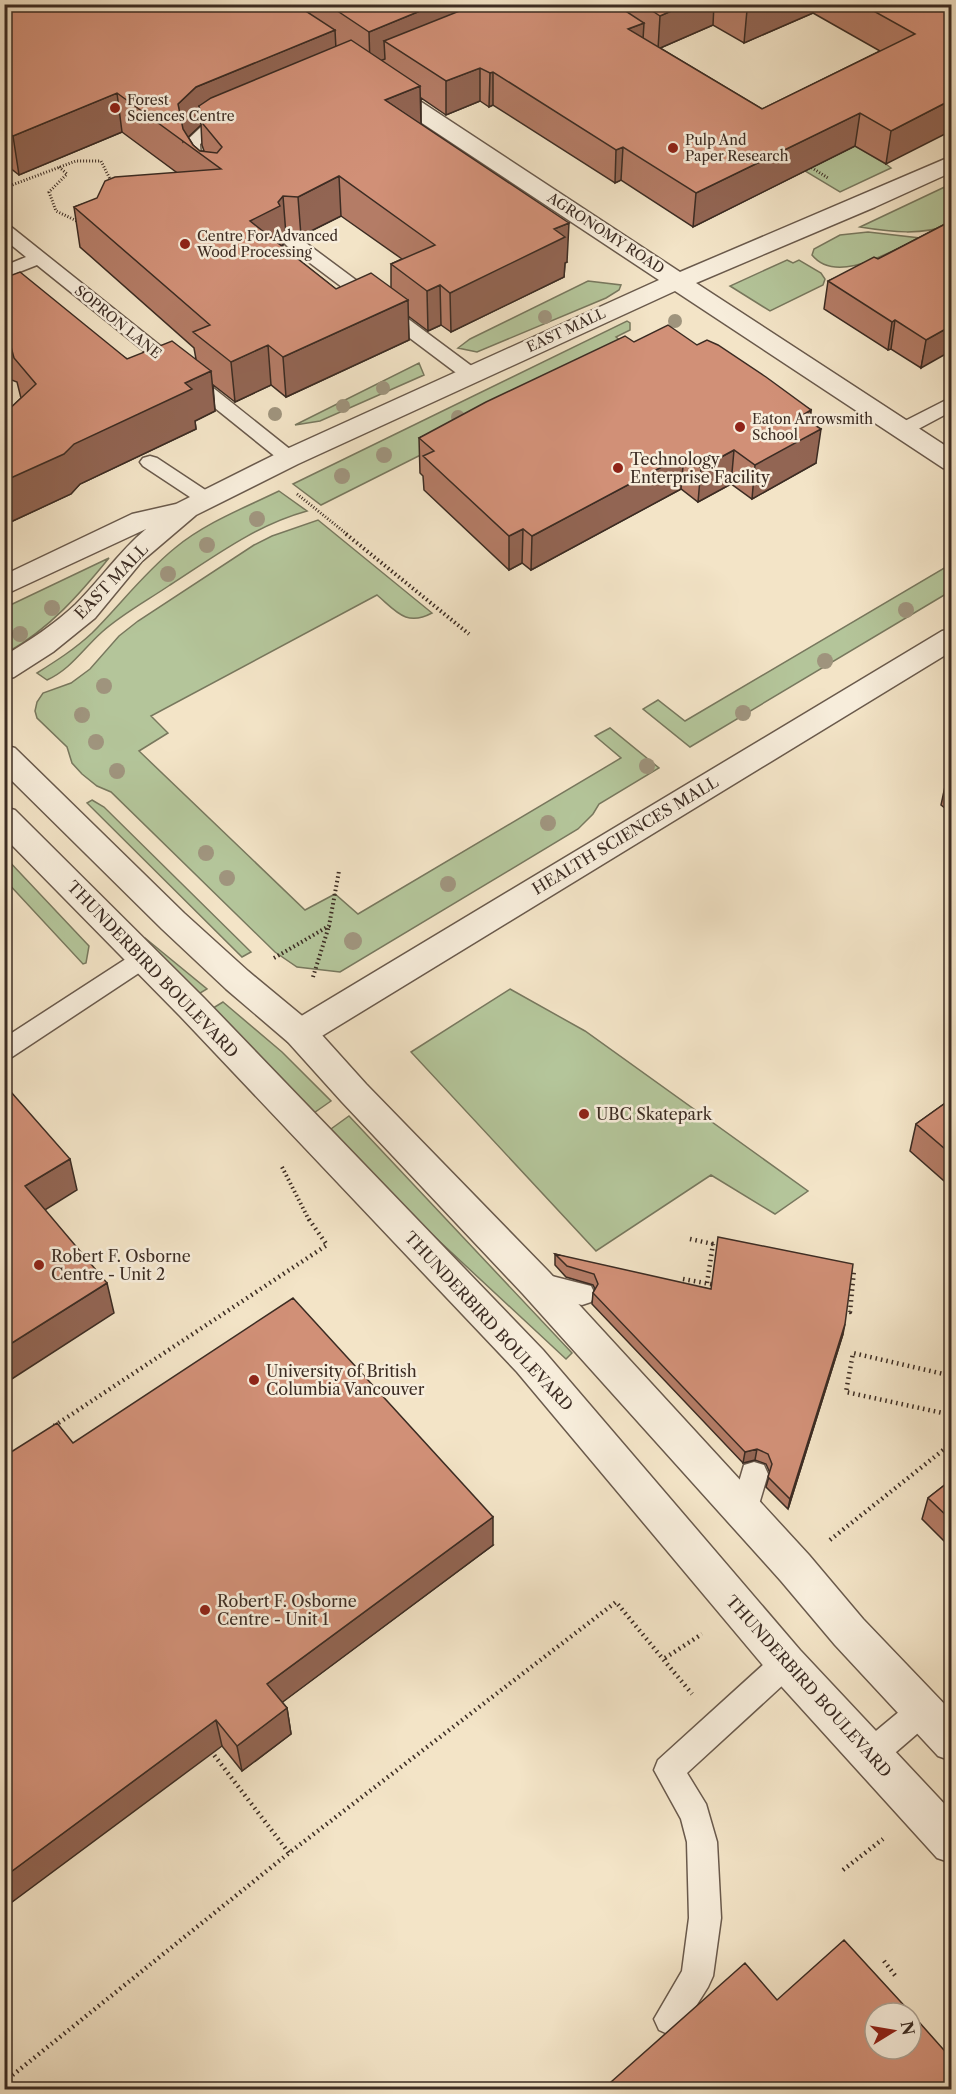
<svg xmlns="http://www.w3.org/2000/svg" width="956" height="2094" viewBox="0 0 956 2094" font-family="'Libre Caslon Text',serif">
<style>
.green{fill:#b4c59a;stroke:#78785e;stroke-width:1.5}
.lines{fill:none;stroke-linecap:round;stroke-linejoin:round}
.service-casing{stroke:#6a5a4c;stroke-width:3}
.minor-casing{stroke:#6a5a4c;stroke-width:3}
.tertiary-casing{stroke:#6a5a4c;stroke-width:3}
.path-far2{stroke:#3c2c23;stroke-width:3;stroke-dasharray:1 2;stroke-linecap:butt}
.path-far1{stroke:#3c2c23;stroke-width:4;stroke-dasharray:1.5 3;stroke-linecap:butt}
.path{stroke:#3c2c23;stroke-width:4.5;stroke-dasharray:1.5 4;stroke-linecap:butt}
.service{fill:#f7eddb;fill-rule:evenodd}
.minor{fill:#f7eddb;fill-rule:evenodd}
.tertiary{fill:#f7eddb;fill-rule:evenodd}
.tree{fill:#9f947d}
.wall{fill:#b47c66;stroke:#3c2c23;stroke-width:1.5;fill-rule:evenodd}
.shaded-wall{fill:#926553;stroke:#3c2c23;stroke-width:1.5}
.building{fill:#d19077;stroke:#3c2c23;stroke-width:1.5}
.poi-dot{fill:#8f2418;stroke:#f7eddb;stroke-width:2}
.labels{text-anchor:middle;dominant-baseline:central;stroke-width:5;stroke-linejoin:round;paint-order:stroke}
.far-poi-label{font-size:14px;fill:#3c2c23;stroke:#f7eddb;text-anchor:start}
.far-street-label{font-size:14px;fill:#3c2c23;stroke:#f7eddb}
.poi-label{font-size:16px;fill:#3c2c23;stroke:#f7eddb;text-anchor:start}
.street-label{font-size:16px;fill:#3c2c23;stroke:#f7eddb}
</style>
<rect width="100%" height="100%" fill="#f3e4c7"/>
<filter id="stains"><feTurbulence type="fractalNoise" baseFrequency=".00333" numOctaves="4"/><feColorMatrix values="0 0 0 0 .2 0 0 0 0 .09 0 0 0 0 .02 0 0 0 .5 -.17"/></filter>
<radialGradient id="worn" r=".72"><stop offset=".6" stop-color="#630" stop-opacity="0"/><stop offset="1" stop-color="#630" stop-opacity=".3"/></radialGradient>
<!-- green -->
<path class="green" d="M807,118L886,164L891,168L840,192L757,142Z
M951,184V224C922,236 891,232 860,227Z
M868,232L920,238C892,250 837,286 812,255L814,249L840,235Z
M787,260L793,263L799,260L821,273L825,279L823,285L770,311L730,286Z
M588,281L621,285L619,290L606,298L477,352L458,348L470,339Z
M627,321L630,323V330L616,337L623,343L608,361L321,505L293,484Z
M419,363L424,375L320,421L295,425Z
M279,491L307,511C256,525 215,556 170,585C148,600 122,614 102,632C83,649 71,669 47,680L37,673C56,661 75,649 92,633C120,605 144,573 175,548C205,523 244,508 279,491Z
M318,520L432,613C406,627 396,611 377,595L151,716L168,733L139,751L305,910L335,894L358,914L621,758L595,736L610,728L659,768L599,804L593,814L578,829L340,972L297,967L275,952L111,792L97,786L82,774L72,763L67,747L37,718L35,711L37,702L43,693L71,683L90,669L119,636L138,621L254,545L272,536Z
M109,558C79,595 50,628 8,652L5,648L4,608Z
M951,564V591L690,747L643,709L658,700L685,721Z
M92,800L104,807L251,952L242,957L87,803Z
M5,857L89,946L86,963L83,964L5,880Z
M145,938L207,989L190,999L136,942Z
M510,989L585,1031L808,1191L775,1214L711,1175L596,1251L411,1052Z
M223,1002L282,1052L331,1101L308,1117L205,1013Z
M349,1116L572,1353L566,1359L324,1134Z"/>
<g class="lines">
<!-- service casing -->
<g class="service-casing">
<path id="service" d="M230,117L238,122L236,126L213,135L200,144L201,160L208,174L206,178H194L185,160L184,143L201,127Z
M4,225L10,226L296,454L299,458L296,462H282L37,265L4,278V266L26,257L4,239Z
M292,236L298,237L477,370L479,374L477,378H463L286,245L283,241L286,237Z
M952,397V411L909,434H895L893,430L895,426Z
M150,456L157,458L213,495L216,499L213,503L206,505L199,503L143,466L140,462L143,458Z
M143,950L151,953L155,959L151,965L12,1057L4,1059V1038L135,953Z
M536,1272L591,1286L595,1294L591,1302L582,1305L527,1291L523,1283L527,1275Z
M754,1462L764,1465L768,1474L754,1521L744,1524L734,1521L730,1512L744,1465Z
M786,1649L796,1653L800,1663L796,1673L687,1773L706,1804L717,1842L721,1918L713,1976L708,1987L681,2030L670,2035L659,2030L654,2019L682,1971L689,1918L687,1842L681,1819L654,1770L658,1760L776,1653Z
M922,1697L932,1701L937,1711L932,1721L881,1765L870,1769L859,1765L855,1755L859,1745L912,1701Z"/>
</g>
<!-- minor casing -->
<g class="minor-casing">
<path id="minor" d="M383,80L391,82L680,272L952,156V172L875,207L696,283L952,450V470L943,468L675,291L298,464L196,515L142,561L95,618L53,652L14,677L4,680V656C29,641 55,624 76,604C101,579 118,553 146,529L4,595V575L132,514L176,504L280,452L659,280L375,92L372,87L375,82Z
M952,629V651L312,1042L300,1046L288,1042L284,1033L288,1024L942,631Z"/>
</g>
<!-- tertiary casing -->
<g class="tertiary-casing">
<path id="tertiary" d="M4,745L15,748L184,913L248,971L312,1024L366,1084L549,1272L809,1555L863,1619L952,1712V1761L938,1756L835,1645L781,1581L523,1294L342,1102L288,1042L226,989L162,929L4,773Z
M4,807L15,810L204,998L543,1350L800,1650L952,1812V1863L937,1858L772,1676L517,1372L180,1016L4,837Z"/>
</g>
<!-- path-far2 -->
<path class="path-far2" d="M809,166L828,178
M59,167L67,174L49,192L56,211L79,222
M4,188L76,161H101L111,181
M297,494L348,535"/>
<!-- path-far1 -->
<path class="path-far1" d="M346,534L469,634
M274,958L329,926L339,871
M313,977L329,926
M282,1167L309,1220"/>
<!-- path -->
<path class="path" d="M690,1239L713,1244
M683,1279L716,1285
M707,1283L713,1244L720,1245
M844,1311L850,1312L854,1270L848,1269
M952,1376L853,1353L846,1392L952,1415
M54,1426L327,1245L308,1218
M830,1540L952,1443
M665,1658L702,1634
M211,1751L289,1853
M843,1870L883,1839
M884,1961L897,1978
M4,2082L289,1853L616,1602L692,1694"/>
<!-- service -->
<use href="#service" class="service"/>
<!-- minor -->
<use href="#minor" class="minor"/>
<!-- tertiary -->
<use href="#tertiary" class="tertiary"/>
</g>
<!-- trees -->
<g class="tree">
<circle cx="545" cy="317" r="7"/>
<circle cx="675" cy="321" r="7"/>
<circle cx="383" cy="388" r="7"/>
<circle cx="343" cy="406" r="7"/>
<circle cx="275" cy="414" r="7"/>
<circle cx="458" cy="417" r="7"/>
<circle cx="384" cy="455" r="8"/>
<circle cx="342" cy="476" r="8"/>
<circle cx="257" cy="519" r="8"/>
<circle cx="207" cy="545" r="8"/>
<circle cx="168" cy="574" r="8"/>
<circle cx="52" cy="608" r="8"/>
<circle cx="906" cy="610" r="8"/>
<circle cx="20" cy="634" r="8"/>
<circle cx="825" cy="661" r="8"/>
<circle cx="104" cy="686" r="8"/>
<circle cx="743" cy="713" r="8"/>
<circle cx="82" cy="715" r="8"/>
<circle cx="96" cy="742" r="8"/>
<circle cx="647" cy="766" r="8"/>
<circle cx="117" cy="771" r="8"/>
<circle cx="548" cy="823" r="8"/>
<circle cx="206" cy="853" r="8"/>
<circle cx="227" cy="878" r="8"/>
<circle cx="448" cy="884" r="8"/>
<circle cx="353" cy="941" r="9"/>
</g>
<!-- wall -->
<path class="wall" d="M4,4L244,9L306,12V4H951L886,164L855,146L693,227L621,180L615,183L493,105L489,107L480,101L446,115L421,98V124L567,262L565,263L564,277L451,332L441,325L428,331L408,316L409,340L286,397L271,385L235,402L213,385L215,411L195,421L196,429L80,484L71,494L4,525V414L21,398L17,382L4,377V278L127,359H196L194,348L80,247L74,207L176,172L122,132L19,175L10,168L4,171ZM813,13L880,51L762,109L660,48L713,25L744,43ZM199,125H201L202,145L204,151H200L193,145L188,137ZM341,216L402,259L391,264V288L336,289L281,246L283,245V238L286,235L301,236Z
M951,221L921,368L891,349L888,350L824,309L828,281L878,259Z
M634,342L697,345L811,410L810,422L816,463L752,499L731,484L698,502L681,489L531,570L522,563L509,570L424,490L423,476L420,473L419,438Z
M951,774V813L941,805L947,777Z
M951,1099V1187L910,1151L916,1124Z
M555,1254L843,1334L788,1509L766,1487L770,1473L766,1464L755,1460L743,1463L592,1304L593,1293L595,1289L593,1285L566,1277L555,1265Z
M73,1443L493,1545L282,1702L287,1708L291,1734L242,1771L222,1746L8,1454Z
M951,1480V1548L922,1519L928,1498Z"/>
<!-- shaded-wall -->
<path class="shaded-wall" d="M437,4H519L384,41L385,59L370,65L369,32Z
M687,4H714L713,25L658,49L660,16Z
M761,4H814L813,13L744,43L747,10Z
M644,23L642,56L628,29Z
M335,30L337,69L199,106L201,125L183,142L178,104L196,87Z
M480,68V101L446,115V81Z
M493,72V105L489,107L490,73Z
M420,86L421,125L385,100Z
M117,93L122,132L19,175L13,136Z
M951,100V131L886,164L891,131Z
M860,113L855,146L693,227L696,193Z
M4,134L10,168L4,171Z
M623,147L621,180L615,183L616,150Z
M339,176L341,216L301,236L298,197Z
M283,196L286,235L283,238V245L253,260L250,221L278,202Z
M569,223L567,262L565,263L564,277L451,332L450,293L554,229Z
M440,285L441,325L428,331L427,291Z
M408,300L409,340L286,397L283,357Z
M895,320L891,349L888,350L892,322Z
M951,326V351L921,368L926,340Z
M268,345L271,385L235,402L231,362Z
M211,371L215,411L195,421L196,429L80,484L71,494L4,525V481L185,383Z
M811,410L808,436L821,429L816,463L752,499L755,465L801,416Z
M734,450L731,484L698,502L701,468Z
M684,455L681,489L531,570L532,536Z
M523,529L522,563L509,570V536Z
M70,1159L77,1190L32,1218L25,1186Z
M107,1283L114,1313L4,1384V1348Z
M845,1324L843,1334L788,1509L790,1499Z
M757,1449L755,1460L743,1463L745,1452Z
M493,1517V1545L272,1710L267,1684Z
M287,1708L291,1734L242,1771L237,1746Z
M216,1720L222,1746L4,1908V1877Z"/>
<!-- building -->
<path class="building" d="M4,4H237L244,9L256,4H295L335,30L196,87L178,104L183,129L193,145L200,151L217,153L222,147L203,124L199,106L211,98L351,40L420,86L385,100L569,223L554,229L565,237L450,293L440,285L427,291L391,264L435,245L339,176L298,197L283,196L278,202L280,206L250,221L336,289L371,273L408,300L283,357L268,345L231,362L193,332L210,325L74,207L97,198L105,181L115,177L221,169L117,93L13,136L4,130Z
M327,4H437L369,32Z
M477,4H615L644,23L628,29L762,109L915,34L861,4H951V100L891,131L860,113L696,193L623,147L616,150L493,72L490,73L480,68L446,81L384,41Z
M642,4H687L660,16Z
M737,4H761L747,10Z
M951,221V326L926,340L895,320L892,322L828,281L874,257L878,259Z
M20,272L127,359L172,341L211,371L185,383L192,389L74,444L64,454L4,481V414L36,384L14,358L10,343L4,340V278Z
M668,325L697,345L707,340L718,345L766,377L811,410L801,416L821,429L755,465L734,450L701,468L684,455L532,536L523,529L509,536L423,456L434,451L419,438L486,402L625,336L634,342Z
M951,774V780L947,777Z
M4,1084L70,1159L25,1186L107,1283L4,1348Z
M951,1099V1154L916,1124Z
M718,1237L853,1264L845,1324L790,1499L768,1477L772,1464L768,1454L757,1449L745,1452L593,1293L598,1284L594,1274L567,1266L555,1254L711,1289Z
M293,1298L493,1517L267,1684L287,1708L237,1746L216,1720L4,1877V1450L8,1454L57,1423L73,1443Z
M951,1480V1520L928,1498Z
M844,1940L911,2013H875V2049H911V2013L951,2058V2090H602L745,1963L777,2000Z"/>
<!-- markers -->
<g class="poi-dot">
<circle cx="115" cy="108" r="6"/>
<circle cx="673" cy="148" r="6"/>
<circle cx="185" cy="244" r="6"/>
<circle cx="740" cy="427" r="6"/>
<circle cx="618" cy="468" r="6"/>
<circle cx="584" cy="1114" r="6"/>
<circle cx="39" cy="1265" r="6"/>
<circle cx="254" cy="1380" r="6"/>
<circle cx="205" cy="1610" r="6"/>
</g>
<g class="labels">
<!-- far-poi labels -->
<g class="far-poi-label">
<text x="127" y="100">Forest<tspan x="127" dy="16">Sciences Centre</tspan></text>
<text x="685" y="140">Pulp And<tspan x="685" dy="16">Paper Research</tspan></text>
<text x="197" y="236">Centre For Advanced<tspan x="197" dy="16">Wood Processing</tspan></text>
<text x="752" y="419">Eaton Arrowsmith<tspan x="752" dy="16">School</tspan></text>
</g>
<!-- far-street labels -->
<g class="far-street-label">
<text transform="translate(606 233) rotate(33)">AGRONOMY ROAD</text>
<text transform="translate(118 322) rotate(39)">SOPRON LANE</text>
<text transform="translate(566 330) rotate(-25)">EAST MALL</text>
</g>
<!-- poi labels -->
<g class="poi-label">
<text x="630" y="459">Technology<tspan x="630" dy="18">Enterprise Facility</tspan></text>
<text x="596" y="1114">UBC Skatepark</text>
<text x="51" y="1256">Robert F. Osborne<tspan x="51" dy="18">Centre - Unit 2</tspan></text>
<text x="266" y="1371">University of British<tspan x="266" dy="18">Columbia Vancouver</tspan></text>
<text x="217" y="1601">Robert F. Osborne<tspan x="217" dy="18">Centre - Unit 1</tspan></text>
</g>
<!-- street labels -->
<g class="street-label">
<text transform="translate(111 581) rotate(-46)">EAST MALL</text>
<text transform="translate(625 835) rotate(-31)">HEALTH SCIENCES MALL</text>
<text transform="translate(153 969) rotate(46)">THUNDERBIRD BOULEVARD</text>
<text transform="translate(489 1321) rotate(47)">THUNDERBIRD BOULEVARD</text>
<text transform="translate(809 1686) rotate(48)">THUNDERBIRD BOULEVARD</text>
</g>
</g>
<!-- margin -->
<rect width="956" height="2094" fill="none" stroke="#f3e4c7" stroke-width="24"/>
<rect x="6" y="6" width="944" height="2082" fill="none" stroke="#3c2c23" stroke-width="3"/>
<rect x="12" y="12" width="932" height="2070" fill="none" stroke="#3c2c23" stroke-width="1.5"/>
<!-- north arrow -->
<g transform="translate(893 2031) rotate(79)"><circle r="28" fill="#f7eddb" stroke="#aca091" stroke-width="1.5"/>
<path d="M0-4.5L10 22L0 15L-10 22Z" fill="#8f2418"/>
<text y="-9" font-size="16" font-weight="bold" text-anchor="middle" fill="#3c2c23">N</text>
</g>
<rect width="100%" height="100%" filter="url(#stains)"/>
<rect width="100%" height="100%" fill="url(#worn)"/>
</svg>
